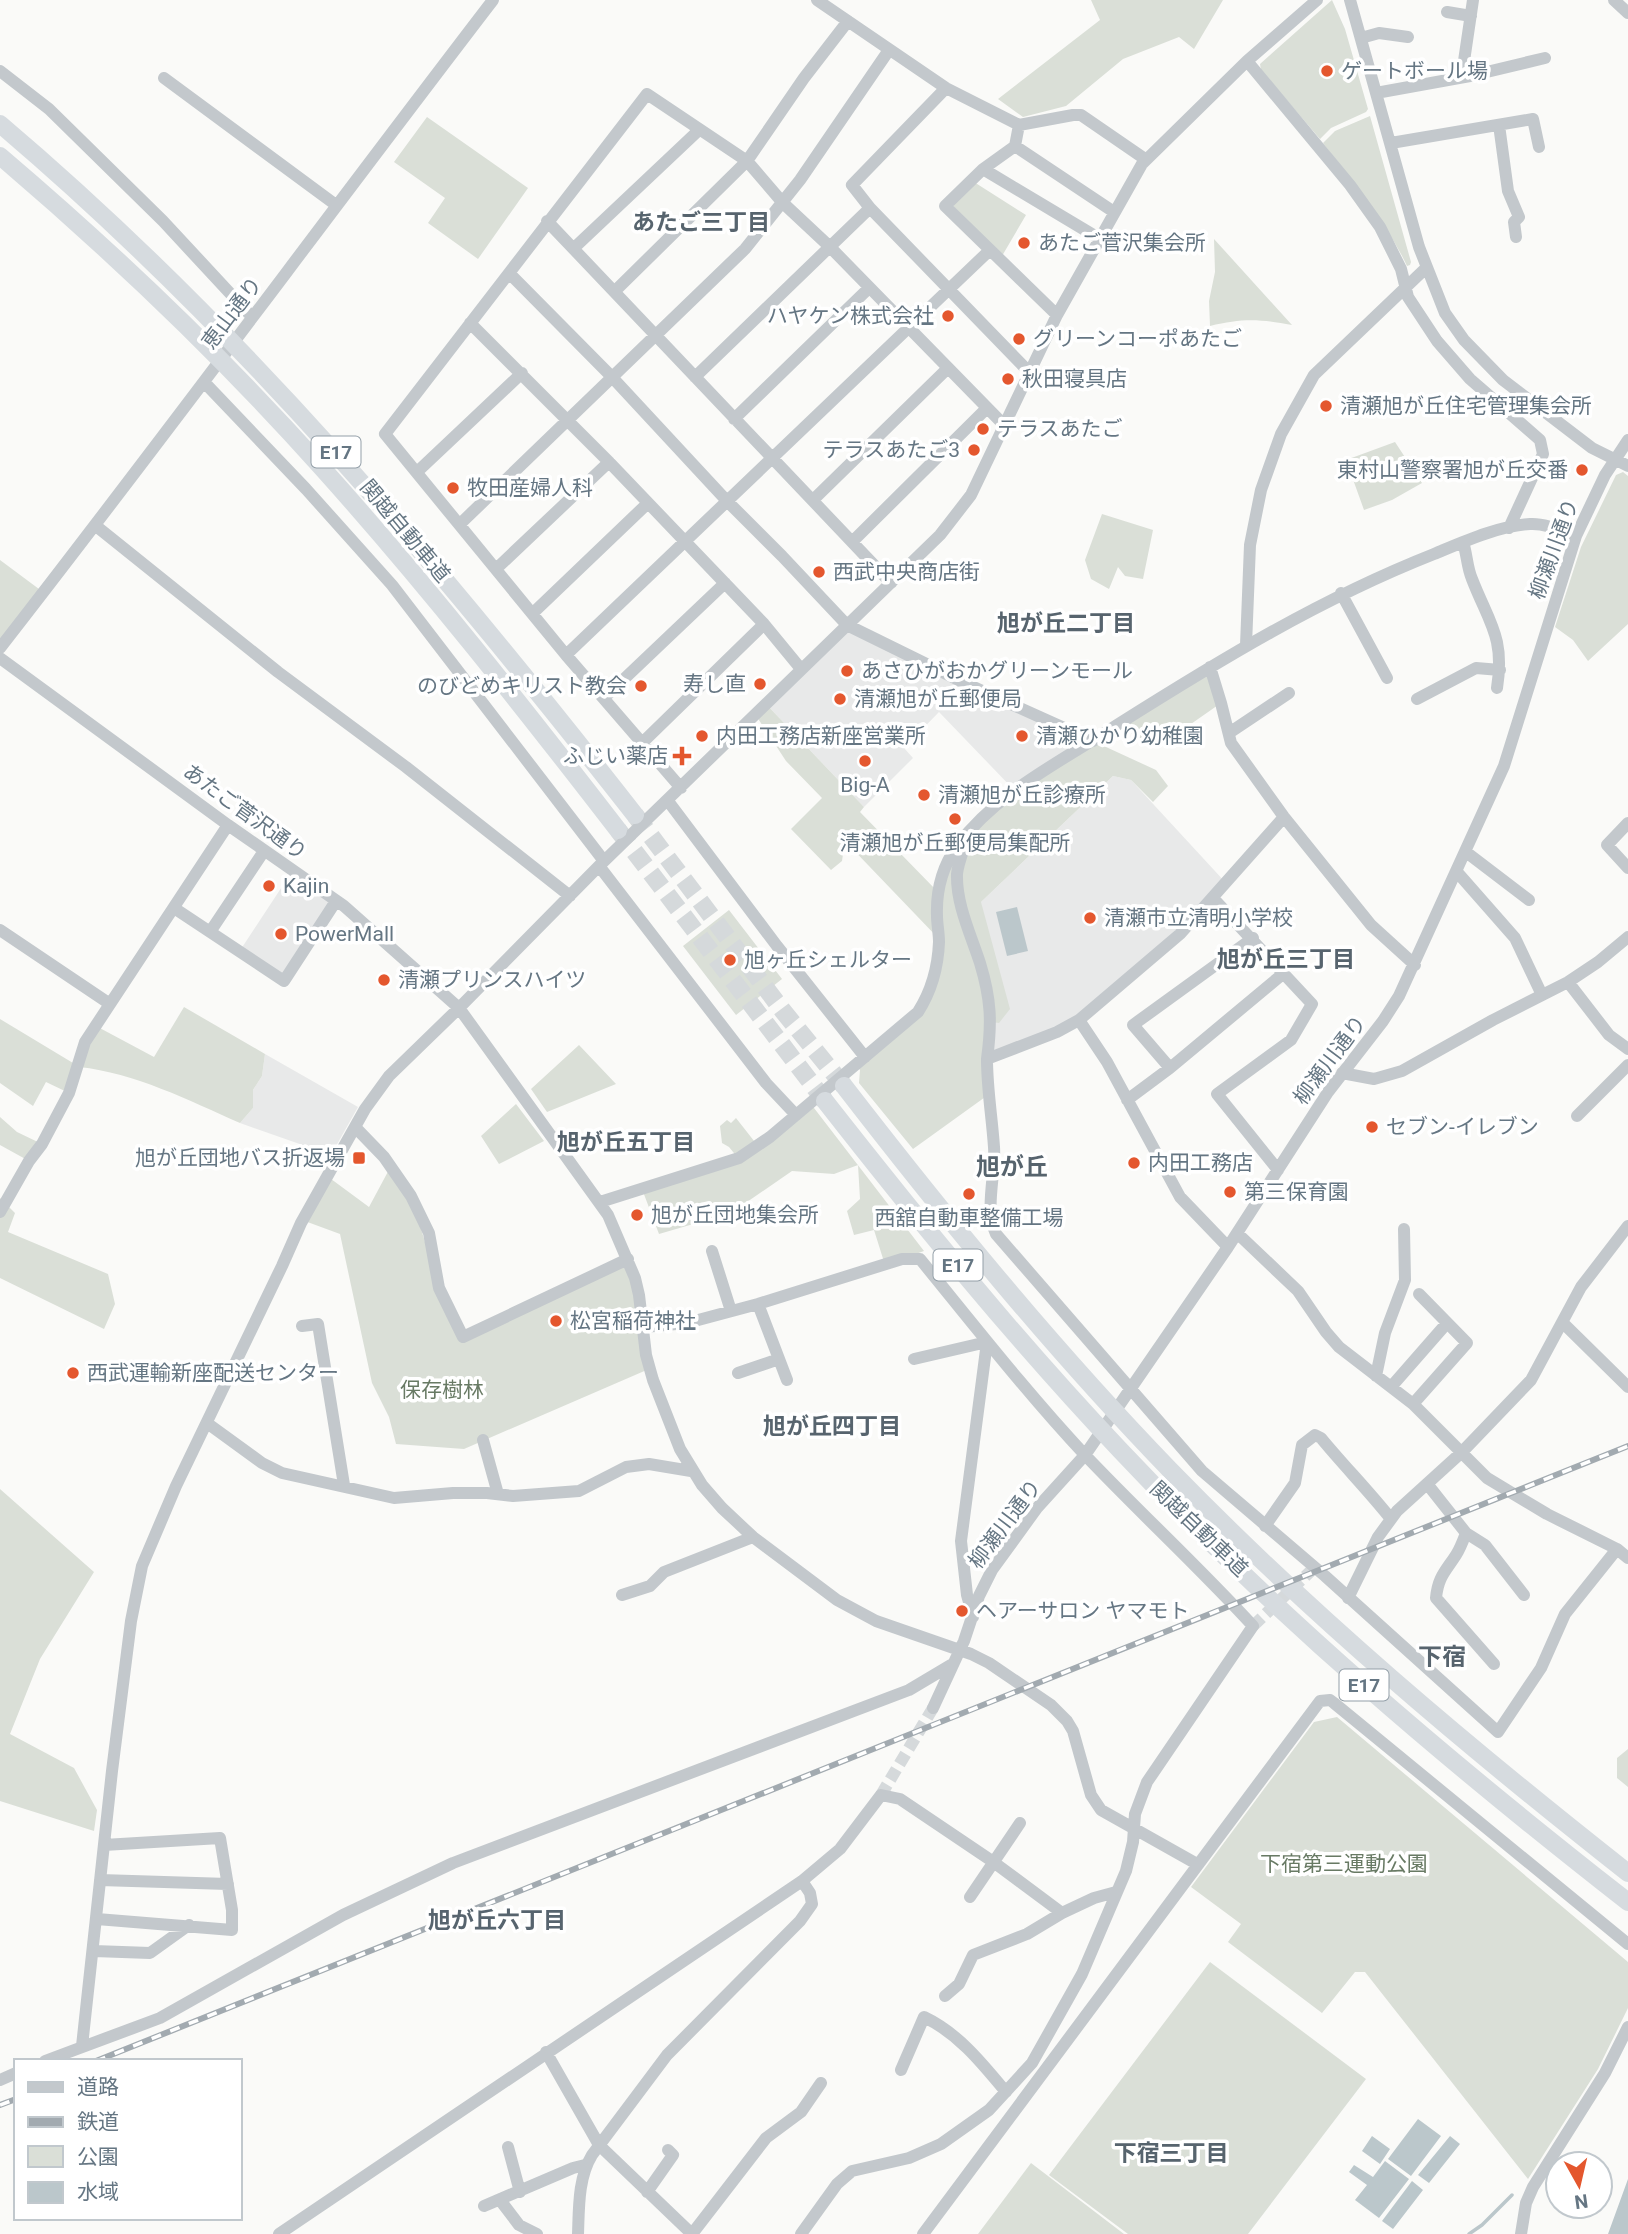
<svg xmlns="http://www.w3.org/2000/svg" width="1628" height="2234" viewBox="0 0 1628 2234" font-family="Roboto,'Noto Sans JP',sans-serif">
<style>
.built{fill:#e8e9e9}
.green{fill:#dadfd7}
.water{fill:#bbc7cb}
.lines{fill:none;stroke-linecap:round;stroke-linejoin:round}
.stream{stroke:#bbc7cb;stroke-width:3.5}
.minor-tunnel{stroke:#d5d9db;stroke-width:12;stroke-dasharray:12 6;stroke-linecap:butt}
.highway-tunnel{stroke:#d5d9db;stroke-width:18;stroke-dasharray:18 9;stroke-linecap:butt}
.minor{stroke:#c3c8cc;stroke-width:12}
.highway{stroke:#d6dbdf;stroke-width:18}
.rail-casing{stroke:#a2aab0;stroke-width:6}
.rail{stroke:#fff;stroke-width:3.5;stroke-dasharray:10;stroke-linecap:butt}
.poi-dot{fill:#e4572e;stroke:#fff;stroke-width:2.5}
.labels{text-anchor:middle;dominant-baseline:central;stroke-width:7;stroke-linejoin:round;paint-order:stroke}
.shield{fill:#fff;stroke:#939fa8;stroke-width:2}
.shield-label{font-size:19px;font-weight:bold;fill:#657683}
.poi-label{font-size:21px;fill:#657683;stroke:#fff;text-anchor:start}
.street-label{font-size:21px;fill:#657683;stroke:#fff}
.park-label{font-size:21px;fill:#687a64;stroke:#fff}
.neighbourhood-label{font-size:23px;font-weight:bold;fill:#57646e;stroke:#fff}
.quarter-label{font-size:24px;font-weight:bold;fill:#57646e;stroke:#fff}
</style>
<rect width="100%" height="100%" fill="#fafaf8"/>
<!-- built -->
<path class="built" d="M851,624L1093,741L1015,791L939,712L904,748L913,758L864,807L766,704Z
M1113,776L1131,780L1226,883L1079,1020L987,1059L981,902Z
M293,870L336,901L284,981L239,952Z
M265,1054L358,1107L331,1155L240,1123L253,1108V1090L262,1076Z"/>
<!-- green -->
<path class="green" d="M1091,0H1223L1194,49L1179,37L1123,59L1066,106L1023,117L998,99L1100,20Z
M1332,0L1345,29L1368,109L1366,112L1331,128L1320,139L1261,70L1260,64Z
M1370,116L1411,262L1410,265L1407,266C1386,221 1352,182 1323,143L1335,131Z
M427,117L528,188L478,259L428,223L445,198L394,162Z
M974,182L1026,215L1002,256L954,207V202Z
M1214,239L1292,325C1260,319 1242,318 1210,326L1209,301L1215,272Z
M1395,442L1422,483L1392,500L1364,510L1346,460Z
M1623,472L1628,476V624L1588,661L1573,640L1555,627L1581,547L1616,475Z
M1102,514L1153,530L1143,579L1125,576L1118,567L1109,589L1091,579L1085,560Z
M0,560L43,592L0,648Z
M1210,667L1221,703L1158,747L1116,726Z
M766,704L864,807L860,812L937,891L951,854L1002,801L1093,741L1156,770L1168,786L1153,802L1131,780L1113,776L981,902L1010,1009L999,1023L992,1022L988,1095L913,1149L859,1083L860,1070L856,1065L918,1012L939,939L845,841L842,861L831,870L791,829L822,798L786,761L755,714Z
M729,910L782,979L736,1015L683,946Z
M184,1007L265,1054L262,1076L253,1090V1108L240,1123C188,1100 135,1073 79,1067L69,1093L46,1082L33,1106L0,1083V1019L78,1066L96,1026L154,1057Z
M579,1045L616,1084L547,1112L531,1089Z
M516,1104L544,1141L499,1164L481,1136Z
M809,1105L814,1108L924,1251L885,1265L874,1230L854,1235L847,1211L860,1199L858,1165L834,1174L792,1171L731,1213L659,1234L642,1189L738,1158L729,1147L722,1143L720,1126L727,1120L731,1123L736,1118L758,1146Z
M0,1117L17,1132L42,1144L29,1161L0,1145Z
M391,1166L411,1196L439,1288L464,1337L628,1259L649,1369L464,1449L396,1444L389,1417L372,1383L340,1234L302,1220L327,1176L369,1207Z
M0,1198L15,1213L8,1232L108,1274L115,1304L104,1329L0,1278Z
M0,1489L94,1572L40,1659L10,1734L74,1768L97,1810L94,1831L0,1801Z
M1337,1717L1628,1962V2008L1598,2069L1528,2179L1365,1972H1355L1322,2013L1228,1942L1241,1924L1191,1887L1314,1722Z
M1628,1749V1787L1617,1778V1758Z
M1210,1962L1366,2079L1248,2234H1128L1049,2175Z
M1031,2163L1124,2234H978Z"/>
<!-- water -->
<path class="water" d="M1017,907L1028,951L1007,956L996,912Z
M1418,2119L1441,2136L1411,2176L1388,2159Z
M1372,2136L1390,2149L1380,2164L1362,2151Z
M1450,2136L1460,2144L1429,2183L1418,2175Z
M1385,2161L1409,2179L1379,2218L1355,2200L1367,2185L1349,2172L1354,2165L1373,2177Z
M1628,2179V2234H1608Z
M1412,2181L1423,2190L1393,2229L1382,2221Z"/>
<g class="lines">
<!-- stream -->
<path class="stream" d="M1469,2234L1482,2225L1512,2195"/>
<!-- minor-tunnel -->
<path class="minor-tunnel" d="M1253,1626L1315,1567
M881,1795L933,1708"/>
<!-- highway-tunnel -->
<path class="highway-tunnel" d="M635,815L783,1011L844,1086
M618,830L825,1101"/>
<!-- minor -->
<path class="minor" d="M817,0L946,88L1019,125L1073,115H1081L1145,159
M1350,0L1419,247L1445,313L1464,340L1503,380L1592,448L1628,466
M1614,0L1628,13
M1447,12L1471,16
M1361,38L1379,33L1408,37
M1247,61L1350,185L1380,227L1401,269L1408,297L1437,341L1470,379L1540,440L1543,454L1509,528
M0,71L49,109L163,221L252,317
M1470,76L1464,61L1473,0
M164,78L336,205
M946,88L852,185L870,208L1030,373
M1376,93L1470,76L1545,58
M1019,125L1015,146L983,169L945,206L1057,315
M1499,125L1508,191L1519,217L1514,222L1516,237
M1391,143L1533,119L1539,147
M1015,146L1114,212
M983,169L1100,239
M547,221L891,583
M574,248L699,130
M509,273L611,376L727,501L782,556L847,625L969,685L1093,741
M615,291L747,161L804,78L848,21
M470,323L609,462L764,624L801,669
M695,377L870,208
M204,382L306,489L392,585L604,861
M734,419L869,288
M417,472L522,373
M813,500L947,369
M460,524L745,249L800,180L889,50
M96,526L278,672L406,767L570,896
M853,541L987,408
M1463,542C1467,554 1467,568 1472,579C1489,623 1505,637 1497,688
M496,569L609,462
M1341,593L1387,678
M533,613L648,503
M1246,645L1250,545L1261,490L1281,434L1314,375L1426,268
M0,648C167,434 328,215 493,0
M566,655L990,250
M0,658L228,825L344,906L459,1008L608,1215L635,1278L639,1295L646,1355L653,1380L680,1449L702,1485L722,1508L753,1537L837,1600L876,1621L971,1654L989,1663L1051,1705L1067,1721L1073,1731L1091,1795L1101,1810L1197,1864
M1210,667L1221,703L1231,743L1284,817L1371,925L1415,965
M604,698L725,583
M1417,699L1476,668L1500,670
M1229,733L1289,693
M642,743L764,624
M681,788L566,655L385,434L647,94L747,161L783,203L829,246L1005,426
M668,801L777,946L865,1057
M1284,817L1180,934L1079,1020L1057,1032L987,1059C987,1089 992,1117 994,1147C996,1174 984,1208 996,1234L1202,1471L1325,1576L1498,1732L1541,1668L1565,1614L1617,1549
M1628,823L1607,845L1628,868
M967,838C964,849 958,863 957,874C956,904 971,935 980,963C991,999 992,1022 987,1059
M1466,852L1529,900
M599,866L766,1083L796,1115
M1457,872L1515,938L1542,995
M1213,898L1312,1004L1291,1040L1217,1094L1278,1170
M174,908L284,981L336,901
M0,930L110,1004
M210,932L264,851
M1568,982L1609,1035L1628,1049
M1079,1020L1107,1062L1180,1197L1228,1247
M1170,1068L1133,1025L1253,938
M1342,1073L1374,1079L1402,1071L1493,1020L1568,982L1598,962L1628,937
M1127,1100L1170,1068L1284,973
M1577,1116L1628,1065
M355,1127L384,1157L411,1196L429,1233L439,1288L463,1337L628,1259
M600,1202L739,1158L770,1137L918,1012C932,990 938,968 939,942C939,933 937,924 937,916C936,890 942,867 957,846C997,792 1062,761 1117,725C1220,660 1320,599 1434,554C1463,542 1498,526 1530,524C1545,523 1562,531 1576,536
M0,1212L29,1161L42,1144L69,1093L85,1042L228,825
M1237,1233L1298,1291L1326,1332L1339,1347L1413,1404L1487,1478L1547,1514L1617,1549L1628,1558
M712,1251L731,1311
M758,1304L787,1380
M1563,1323L1628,1387
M302,1326L318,1324L344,1485
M644,1327L687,1323L758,1304L902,1259H920C974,1325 1027,1393 1085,1455C1140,1513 1199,1567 1253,1626L1147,1782L1135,1814L1133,1842L1126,1871L1082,1974L1032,2063L989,2110L941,2144L909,2158L852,2171L837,2184L801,2234
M914,1359L987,1342L961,1541L967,1595L973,1617
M738,1373L779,1359
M1376,1376L1385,1333L1405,1280L1404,1229
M1391,1387L1447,1323
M1413,1404L1467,1343L1419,1294
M207,1423L262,1463L282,1473L394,1498L453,1493H487L513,1496L579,1491L626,1467L649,1464L691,1471
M483,1440L498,1494
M1428,1485L1466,1533L1485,1545L1524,1595
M1265,1526L1295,1483L1302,1445L1315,1435L1321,1438C1344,1466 1368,1490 1391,1519
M1466,1533C1463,1541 1460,1549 1456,1555C1445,1572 1438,1577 1436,1598L1494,1664
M622,1595L650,1586L664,1572L753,1537
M1348,1598L1378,1537L1397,1511L1462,1452L1531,1380L1581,1287L1628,1226
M933,1708L964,1641L979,1596L992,1570L1037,1508L1085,1455L1228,1247L1328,1092L1383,1021L1399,996L1504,766L1576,536L1605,475L1628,440
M100,1880L228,1884
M970,1897L1020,1823
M97,1919L232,1930V1910L220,1838L104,1845
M94,1951L150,1953L189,1925
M945,1996L959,1984L973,1955L1027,1934L1062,1913
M82,2046L112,1771L131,1621L142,1566L176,1486L282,1266L301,1223L365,1109L389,1076L459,1008L599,866L940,535L971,495L1057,315L1142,164L1247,61L1317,0
M546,2052L599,2145L692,2234
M45,2061L160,2018L343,1915L453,1863L909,1690L951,1665
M901,2070L924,2017C958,2033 982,2063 1006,2092
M0,2080L16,2073
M508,2147L520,2192
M647,2192L673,2155L668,2150
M500,2200L519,2225L537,2234
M484,2206L573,2168L585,2165
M279,2234L802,1881L840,1849L881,1795L900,1799L992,1861L1062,1913L1094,1898L1116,1892
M578,2234C579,2208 578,2178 592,2155L667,2055L800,1921L812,1904L810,1893L802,1881
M692,2234L766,2138L801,2112L821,2083
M923,2234L1320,1701L1330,1700L1334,1703L1628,1944
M1521,2234L1526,2203L1533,2187L1605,2073L1628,2027"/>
<!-- highway -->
<path class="highway" d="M0,124C242,329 440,566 635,815
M0,156C114,253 224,358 323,469C427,585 523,707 618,830
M844,1086C946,1218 1053,1349 1170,1470C1312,1616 1468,1747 1628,1873
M825,1101C919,1221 1015,1339 1120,1450C1276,1616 1449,1762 1628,1902"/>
<!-- rail casing -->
<g class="rail-casing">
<path id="rail" d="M96,2061L1628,1446
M0,2105L16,2099"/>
</g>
<!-- rail -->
<use href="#rail" class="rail"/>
</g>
<!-- markers -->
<g class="poi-dot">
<circle cx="1327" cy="71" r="7"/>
<circle cx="1024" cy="243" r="7"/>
<circle cx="948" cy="316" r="7"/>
<circle cx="1019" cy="339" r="7"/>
<circle cx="1008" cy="379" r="7"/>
<circle cx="1326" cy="406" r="7"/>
<circle cx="983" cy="429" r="7"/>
<circle cx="974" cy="450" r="7"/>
<circle cx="1582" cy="470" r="7"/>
<circle cx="453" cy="488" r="7"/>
<circle cx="819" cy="572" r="7"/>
<circle cx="847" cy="671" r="7"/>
<circle cx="760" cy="684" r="7"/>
<circle cx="641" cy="686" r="7"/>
<circle cx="840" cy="699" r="7"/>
<circle cx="702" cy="736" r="7"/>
<circle cx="1022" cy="736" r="7"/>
<path d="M678.5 745.5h7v7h7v7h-7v7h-7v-7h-7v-7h7z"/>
<circle cx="865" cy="761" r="7"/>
<circle cx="924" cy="795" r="7"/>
<circle cx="955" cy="819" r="7"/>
<circle cx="269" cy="886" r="7"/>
<circle cx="1090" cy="918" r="7"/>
<circle cx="281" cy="934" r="7"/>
<circle cx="730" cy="960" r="7"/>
<circle cx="384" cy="980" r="7"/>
<circle cx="1372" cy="1127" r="7"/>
<rect x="352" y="1151" width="14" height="14" rx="3.5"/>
<circle cx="1134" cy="1163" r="7"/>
<circle cx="1230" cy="1192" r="7"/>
<circle cx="969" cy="1194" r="7"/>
<circle cx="637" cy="1215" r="7"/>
<circle cx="556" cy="1321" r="7"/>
<circle cx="73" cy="1373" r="7"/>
<circle cx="962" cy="1611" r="7"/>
</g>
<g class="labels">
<!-- shield labels -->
<g class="shield">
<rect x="311.5" y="436.5" width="49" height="31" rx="5"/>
<rect x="933.5" y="1249.5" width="49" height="31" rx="5"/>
<rect x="1339.5" y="1669.5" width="49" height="31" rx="5"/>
</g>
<g class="shield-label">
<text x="336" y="452">E17</text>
<text x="958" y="1265">E17</text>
<text x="1364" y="1685">E17</text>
</g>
<!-- poi labels -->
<g class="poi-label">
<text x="1341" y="71">ゲートボール場</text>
<text x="1038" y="243">あたご菅沢集会所</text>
<text x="934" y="316" text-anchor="end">ハヤケン株式会社</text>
<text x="1033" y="339">グリーンコーポあたご</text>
<text x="1022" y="379">秋田寝具店</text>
<text x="1340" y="406">清瀬旭が丘住宅管理集会所</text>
<text x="997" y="429">テラスあたご</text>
<text x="960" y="450" text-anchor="end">テラスあたご3</text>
<text x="1568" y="470" text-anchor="end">東村山警察署旭が丘交番</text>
<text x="467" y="488">牧田産婦人科</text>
<text x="833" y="572">西武中央商店街</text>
<text x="861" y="671">あさひがおかグリーンモール</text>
<text x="746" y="684" text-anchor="end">寿し直</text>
<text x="627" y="686" text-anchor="end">のびどめキリスト教会</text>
<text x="854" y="699">清瀬旭が丘郵便局</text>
<text x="716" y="736">内田工務店新座営業所</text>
<text x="1036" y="736">清瀬ひかり幼稚園</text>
<text x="668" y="756" text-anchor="end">ふじい薬店</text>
<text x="865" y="785" text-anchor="middle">Big-A</text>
<text x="938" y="795">清瀬旭が丘診療所</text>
<text x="955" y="843" text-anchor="middle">清瀬旭が丘郵便局集配所</text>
<text x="283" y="886">Kajin</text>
<text x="1104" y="918">清瀬市立清明小学校</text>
<text x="295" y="934">PowerMall</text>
<text x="744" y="960">旭ヶ丘シェルター</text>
<text x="398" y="980">清瀬プリンスハイツ</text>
<text x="1386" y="1127">セブン-イレブン</text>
<text x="345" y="1158" text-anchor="end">旭が丘団地バス折返場</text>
<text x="1148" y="1163">内田工務店</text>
<text x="1244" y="1192">第三保育園</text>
<text x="651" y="1215">旭が丘団地集会所</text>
<text x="969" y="1218" text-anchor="middle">西舘自動車整備工場</text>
<text x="570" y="1321">松宮稲荷神社</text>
<text x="87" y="1373">西武運輸新座配送センター</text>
<text x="976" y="1611">ヘアーサロン ヤマモト</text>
</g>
<!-- street labels -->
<g class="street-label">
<text transform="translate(232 313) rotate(-53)">恵山通り</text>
<text transform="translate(405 531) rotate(50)">関越自動車道</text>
<text transform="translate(1554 549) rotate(-70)">柳瀬川通り</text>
<text transform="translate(245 812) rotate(36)">あたご菅沢通り</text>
<text transform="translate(1330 1060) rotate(-53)">柳瀬川通り</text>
<text transform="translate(1005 1524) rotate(-53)">柳瀬川通り</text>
<text transform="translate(1199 1529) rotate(44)">関越自動車道</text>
</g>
<!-- park labels -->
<g class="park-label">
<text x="442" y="1390">保存樹林</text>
<text x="1344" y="1864">下宿第三運動公園</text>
</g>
<!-- neighbourhood labels -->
<g class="neighbourhood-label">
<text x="701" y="222">あたご三丁目</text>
<text x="1066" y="623">旭が丘二丁目</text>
<text x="1286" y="959">旭が丘三丁目</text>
<text x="626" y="1142">旭が丘五丁目</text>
<text x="832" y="1426">旭が丘四丁目</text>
<text x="497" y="1920">旭が丘六丁目</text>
<text x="1171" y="2153">下宿三丁目</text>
</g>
<!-- quarter labels -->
<g class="quarter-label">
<text x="1012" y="1167">旭が丘</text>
<text x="1442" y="1657">下宿</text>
</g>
</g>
<!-- legend -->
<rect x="14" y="2059" width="228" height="161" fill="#ffffff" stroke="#c1c8cd" stroke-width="2"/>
<rect x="28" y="2082" width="35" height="10" fill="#c3c8cc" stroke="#c1c8cd" stroke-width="2"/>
<text x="77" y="2094" font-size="21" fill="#657683">道路</text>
<rect x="28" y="2117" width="35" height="10" fill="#a2aab0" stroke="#c1c8cd" stroke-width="2"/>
<text x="77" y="2129" font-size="21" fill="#657683">鉄道</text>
<rect x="28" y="2146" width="35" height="21" fill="#dadfd7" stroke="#c1c8cd" stroke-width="2"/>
<text x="77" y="2164" font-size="21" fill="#657683">公園</text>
<rect x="28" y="2182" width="35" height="21" fill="#bbc7cb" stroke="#c1c8cd" stroke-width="2"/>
<text x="77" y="2199" font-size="21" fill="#657683">水域</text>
<!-- north arrow -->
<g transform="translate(1579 2185) rotate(172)"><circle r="33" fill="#ffffff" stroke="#c1c8cd" stroke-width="2"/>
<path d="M0-5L12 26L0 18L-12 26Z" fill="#e4572e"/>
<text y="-10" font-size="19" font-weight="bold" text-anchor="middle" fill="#657683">N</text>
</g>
</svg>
